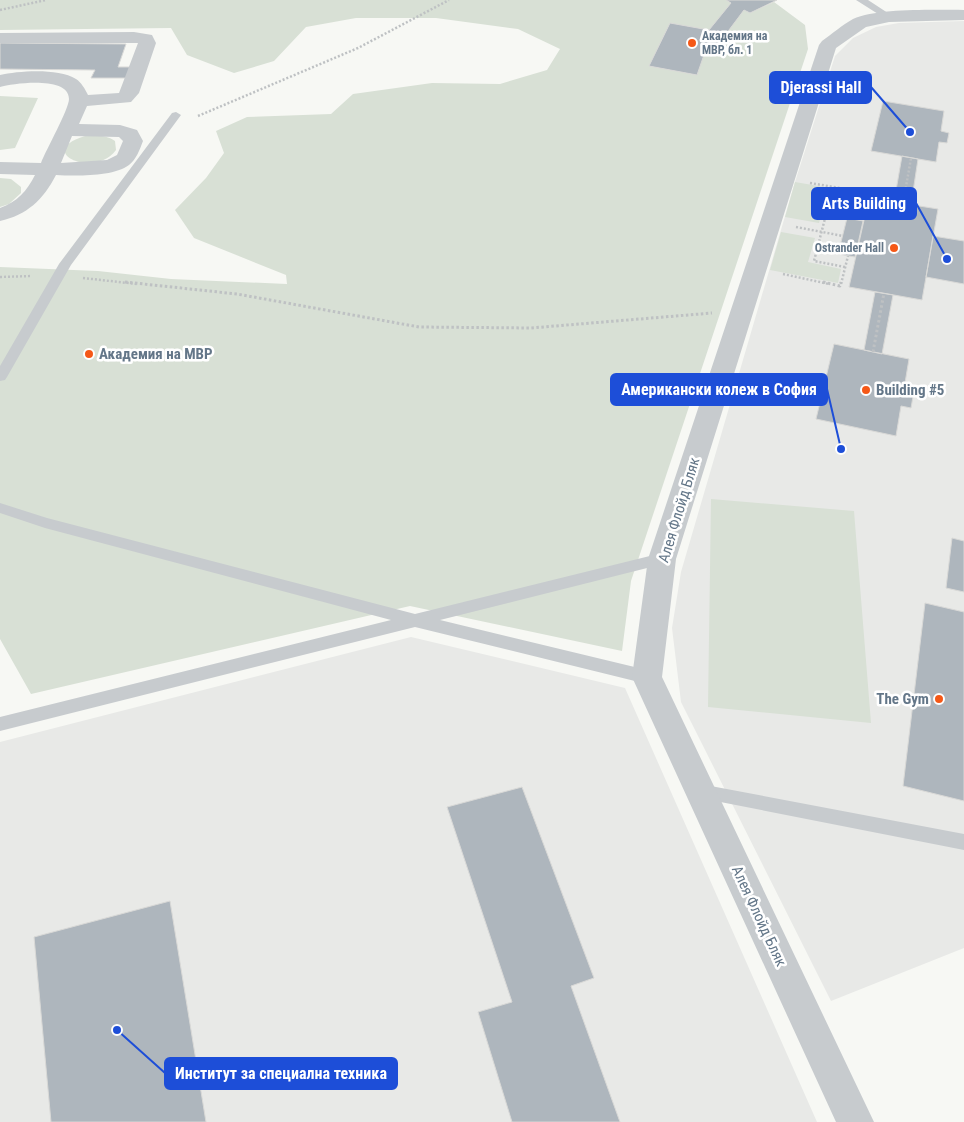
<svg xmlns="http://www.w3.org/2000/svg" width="964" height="1122" viewBox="0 0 964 1122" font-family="'Roboto Condensed',sans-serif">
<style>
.built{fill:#e8e9e7}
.green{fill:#d8e0d5}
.building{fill:#aeb6bd;stroke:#d9d9d7}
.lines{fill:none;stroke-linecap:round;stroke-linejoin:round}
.path-far1{stroke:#bec1c3;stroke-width:2.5;stroke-dasharray:2 2;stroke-linecap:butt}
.path{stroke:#bec1c3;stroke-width:3;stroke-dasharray:2.5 2.5;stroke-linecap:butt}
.service{fill:#c7cbce;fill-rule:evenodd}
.minor{fill:#c7cbce;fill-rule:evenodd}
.poi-dot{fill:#f55817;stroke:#fff;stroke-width:2}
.labels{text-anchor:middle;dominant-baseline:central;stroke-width:5;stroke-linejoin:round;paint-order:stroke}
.far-poi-label{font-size:12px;font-weight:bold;fill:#637688;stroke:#fff;text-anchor:start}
.poi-label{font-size:15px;font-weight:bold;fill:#637688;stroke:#fff;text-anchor:start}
.street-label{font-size:15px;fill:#637688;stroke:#fff}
.leader{fill:none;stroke:#1d4ed8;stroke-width:2}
.callout-dot{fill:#1d4ed8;stroke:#fff;stroke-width:2}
.callout{fill:#1d4ed8;stroke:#1d4ed8;stroke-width:2}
.callout-label{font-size:16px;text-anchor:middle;font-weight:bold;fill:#fff}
</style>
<rect width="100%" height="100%" fill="#f7f8f4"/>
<!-- built -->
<path class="built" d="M964,21V948L831,1001L681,702L672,628L681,572L795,182L835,56L853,38L876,27L899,23Z
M411,637L625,688L817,1122H0V742Z"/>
<!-- green -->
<path class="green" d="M0,0H726L731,3L709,30L670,23L649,66L696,75L705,52L720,55L726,34L744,10L750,13L774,2L805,25L808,49L631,581L622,651L410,606L31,694L0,639V267L98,271L171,279L287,284L286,275L194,238L175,210L206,178L224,153L216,131L247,117L331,114L353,94L432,83L500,84L547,70L560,49L518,29L436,18H356L306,27L274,61L234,73L187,55L171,28L0,30Z
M0,96L38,98L15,148L0,150Z
M85,136C96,136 105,134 115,141L116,150C95,179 33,152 85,136Z
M0,178L11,179L21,187V193L9,204L0,207Z
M795,182L859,193L856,205L825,200L819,223L785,217Z
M781,232L815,238L808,262L841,269L838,283L770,270Z
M711,499L854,511L871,723L708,707Z"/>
<!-- building -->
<path class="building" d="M726,0H777L750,13L744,10L726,34L720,55L705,52L697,75L649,66L670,23L709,30L731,3Z
M0,43L126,44L118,67H133L129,78H91L95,70L0,69Z
M883,101L944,111L941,131L949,133L947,143L939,142L936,162L871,151Z
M902,156L918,159L911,205L894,202Z
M869,198L938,209L922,300L849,287Z
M847,218L863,221L855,257L838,254Z
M933,236L964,241V284L926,277Z
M875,292L893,295L882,354L864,350Z
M834,344L909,359L904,389L914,391L911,408L901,406L896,436L816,419Z
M952,538L964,541V592L946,588Z
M925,603L964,612V801L903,786Z
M522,787L594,978L571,986L620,1122H512L478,1012L512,1002L447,807Z
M170,901L206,1122H51L34,937Z"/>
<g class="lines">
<!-- path-far1 -->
<path class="path-far1" d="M0,10L46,0
M198,116L358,48L449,0
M810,183L863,192L856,220
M903,204L911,158
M796,227L843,236
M845,267L814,261L829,203L859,208
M783,274L829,284
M0,277L32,276
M83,278L137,284
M841,284L848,256"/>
<!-- path -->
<path class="path" d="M125,282L237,294L419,327L531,328L712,313
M823,282L840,286L841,282
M873,352L884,293"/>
<!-- service -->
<path class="service" d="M856,0H868L894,17L892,19H886Z
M176,112L181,115L71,265L7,377L5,380L0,381V366L59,264L172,113Z
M0,503L47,518L415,614L662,553L667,555L669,559L667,563L440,620L647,670L653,672L655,677L653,682L647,684L415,627L0,731V717L391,620L45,528L0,513Z
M700,784L964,834V850L700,798L694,796L691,791L694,786Z"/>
<!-- minor -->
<path class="minor" d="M964,10V20L889,22L866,27L836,48L676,559L662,677L874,1122H836L632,677L648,559L819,45L822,41C832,34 842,25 853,19C878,8 935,10 964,10Z
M134,32L152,35L156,43L139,93L131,102L87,106L79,124L120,125L137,130L143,141C140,149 136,160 129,165C113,177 75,176 56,175C43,200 27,215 0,221V208C17,202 27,191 35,175L0,174V162L41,163C46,150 69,109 69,99C69,76 15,83 0,87V75C19,71 58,68 76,79C81,82 85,89 88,95L119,93L138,43H0V33ZM72,136L119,137L123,141L117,155L107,160L61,163Z"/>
</g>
<!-- markers -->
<g class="poi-dot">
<circle cx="692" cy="43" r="5"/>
<circle cx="894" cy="248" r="5"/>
<circle cx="89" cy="354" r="5"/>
<circle cx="866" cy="390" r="5"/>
<circle cx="939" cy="699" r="5"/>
</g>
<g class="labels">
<!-- far-poi labels -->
<g class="far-poi-label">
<text x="702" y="36">Академия на<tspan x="702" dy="14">МВР, бл. 1</tspan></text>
<text x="884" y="248" text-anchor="end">Ostrander Hall</text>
</g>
<!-- poi labels -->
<g class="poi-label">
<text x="99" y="354">Академия на МВР</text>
<text x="876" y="390">Building #5</text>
<text x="929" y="699" text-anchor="end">The Gym</text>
</g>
<!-- street labels -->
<g class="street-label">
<text transform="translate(679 510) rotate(-73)">Алея Флойд Бляк</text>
<text transform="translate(759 916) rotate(65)">Алея Флойд Бляк</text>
</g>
</g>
<!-- callouts -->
<path class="leader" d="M910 132L871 87M947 259L916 203M841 449L827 389M117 1030L165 1073"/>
<g class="callout-dot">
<circle cx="910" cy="132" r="5"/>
<circle cx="947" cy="259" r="5"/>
<circle cx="841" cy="449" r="5"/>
<circle cx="117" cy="1030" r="5"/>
</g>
<g class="callout">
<rect x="770" y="72" width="101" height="31" rx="5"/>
<rect x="812" y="188" width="104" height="31" rx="5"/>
<rect x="611" y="374" width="216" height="31" rx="5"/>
<rect x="165" y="1058" width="232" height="31" rx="5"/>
</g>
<g class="callout-label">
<text x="821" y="93">Djerassi Hall</text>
<text x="864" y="209">Arts Building</text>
<text x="719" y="395">Американски колеж в София</text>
<text x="281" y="1079">Институт за специална техника</text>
</g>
</svg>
